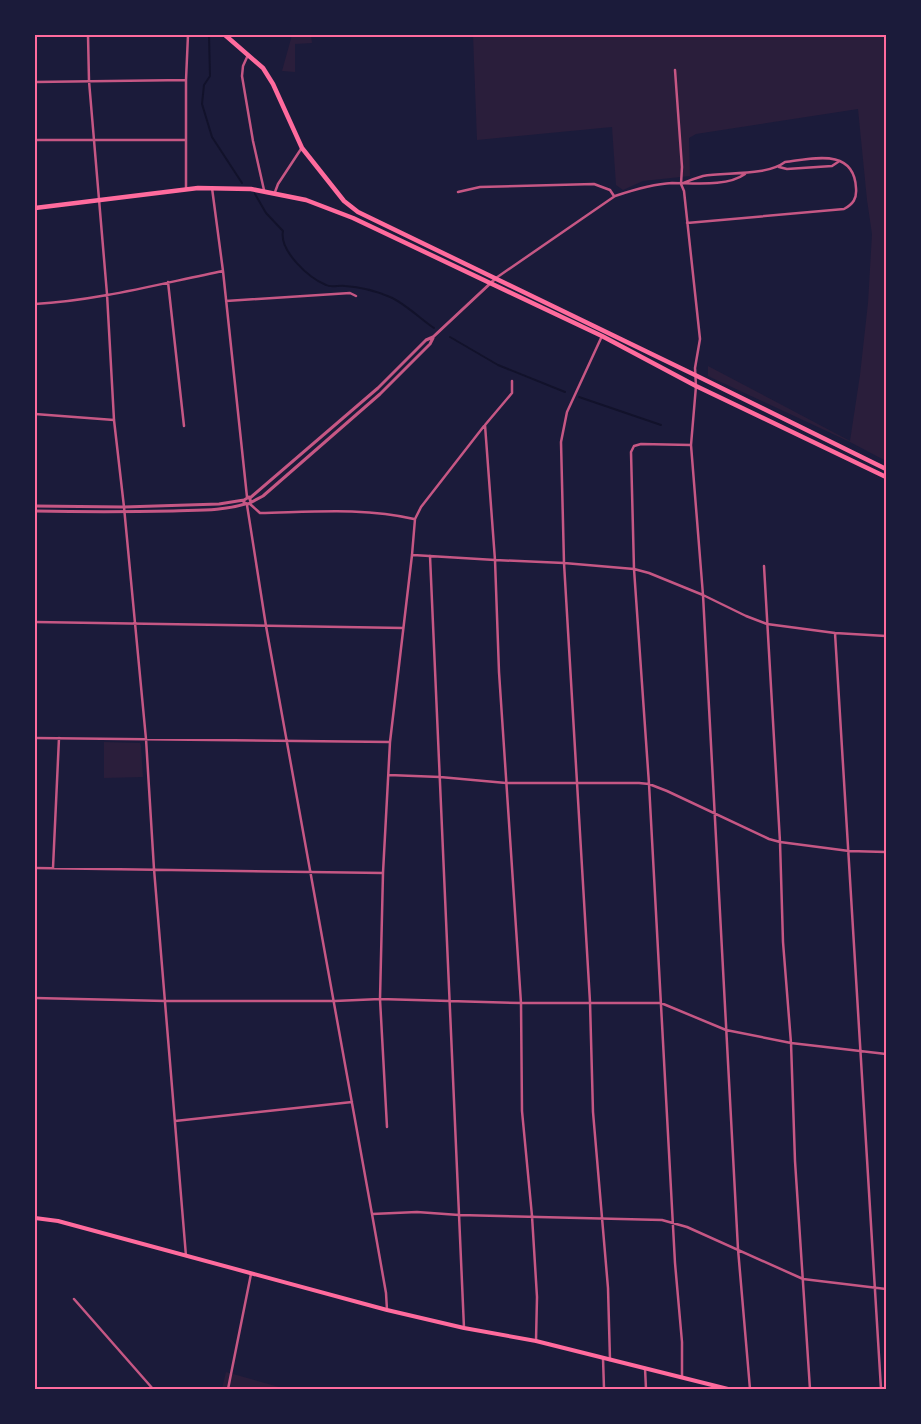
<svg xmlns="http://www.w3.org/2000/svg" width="921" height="1424" viewBox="0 0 921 1424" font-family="Inter,sans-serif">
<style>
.green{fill:#2a1e3b}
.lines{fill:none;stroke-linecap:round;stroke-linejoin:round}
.stream{stroke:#12122b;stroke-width:2}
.minor{stroke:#c65784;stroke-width:2.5}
.tertiary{stroke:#c65784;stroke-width:3}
.secondary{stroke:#ff6b9d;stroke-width:4}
.primary{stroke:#ff6b9d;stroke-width:4.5}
.neatline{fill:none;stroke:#ff6b9d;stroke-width:2}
</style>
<rect width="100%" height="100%" fill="#1b1b3a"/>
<!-- green -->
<path class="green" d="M292,35H311L312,43L295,44V72L282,71Z
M473,35H886V461L850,442L708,376V366L850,441L860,375L868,303L872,234L867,200L858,109L696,134L689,138L690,176L643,181L623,190L616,185L612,127L477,140Z
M104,742L140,743L141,746L143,777L104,778Z
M226,1372L286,1389H222Z"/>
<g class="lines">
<!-- stream -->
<path class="stream" d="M209,35L210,76L204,85L202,104L212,137L242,183
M255,194L266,213L283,231C279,251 309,278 326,285C331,288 339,285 345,286C360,287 376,291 390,297C403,302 422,320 434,328
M450,337L498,365L565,392
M579,397L661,425"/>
<!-- minor -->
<path class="minor" d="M88,35L89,81L107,294L114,420L124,507L146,739L154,869L186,1256
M248,55L243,66L242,76L253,141L264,190
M675,70L682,167L681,184L684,191L700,339L695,368L696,386L691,445L703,595L738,1249L750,1389
M35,82L186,80
M35,140H186
M779,167L787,169L832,166L838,162
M681,184C688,181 696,178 703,176C726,172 767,176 785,162C812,159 854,147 856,188C857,199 853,204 844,209L687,223
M186,188V80L188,35
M212,188L223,271L247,497
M275,192L278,184L301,149
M458,192L480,187L594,184L610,190L614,196
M496,278L615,196C633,190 652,184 672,183C694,183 727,187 745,174
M168,282L184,426
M226,301L350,293L356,296
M35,304C96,301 163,283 223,271
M602,336L567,412L561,442L564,563L590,1002L593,1112L608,1288L610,1360
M512,381V393L485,425L495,560L499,672L521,1003L522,1111L532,1216L537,1297L536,1341
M35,414L114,420
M250,504L260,513C310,512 365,507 414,519
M247,505L266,626L372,1214L386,1293L387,1310
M413,555L495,560L564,563L634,569L649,573L703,595L746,616L767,624L835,633L886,636
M430,556L464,1328
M764,566L780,842L783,942L791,1043L795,1161L810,1389
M35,622L403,628
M835,633L881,1389
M35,738L390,742
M389,775L440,777L506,783H639L649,784L667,791L769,839L780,842L849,851L886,852
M35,868L383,873
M53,868L59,738
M35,998L165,1001H335L380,999L521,1003H661L726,1030L791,1043L886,1054
M175,1121L352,1102
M387,1127L380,999L383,873L390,742L412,555L415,519L421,507L484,426
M372,1214L417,1212L459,1215L662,1220L687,1227L803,1279L886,1289
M74,1299L153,1389
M603,1358L604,1389
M645,1368L646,1389
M682,1377V1342L675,1263L649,784L634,569L631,452L634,446L641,444L691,445
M228,1389L251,1274"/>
<!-- tertiary -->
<path class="tertiary" d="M250,498L378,388L426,340L433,337L495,279
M251,502L249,497L244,500V503L248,504L263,496L380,394L430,344L433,338
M35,506L124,507L219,504L244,500
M35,511C81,512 127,512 173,511C198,510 222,511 245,504"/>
<!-- secondary -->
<path class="secondary" d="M35,1218L58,1221L387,1310L464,1328L536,1341L728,1389"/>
<!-- primary -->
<path class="primary" d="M225,35L263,68L273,84L302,148L344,201L358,212L695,375L886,469
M35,208L198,188L251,189L306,200L353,218L602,336L696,386L886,477"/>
</g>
<!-- border -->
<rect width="921" height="1424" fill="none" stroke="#1b1b3a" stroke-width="72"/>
<rect x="36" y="36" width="849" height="1352" class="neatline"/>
</svg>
